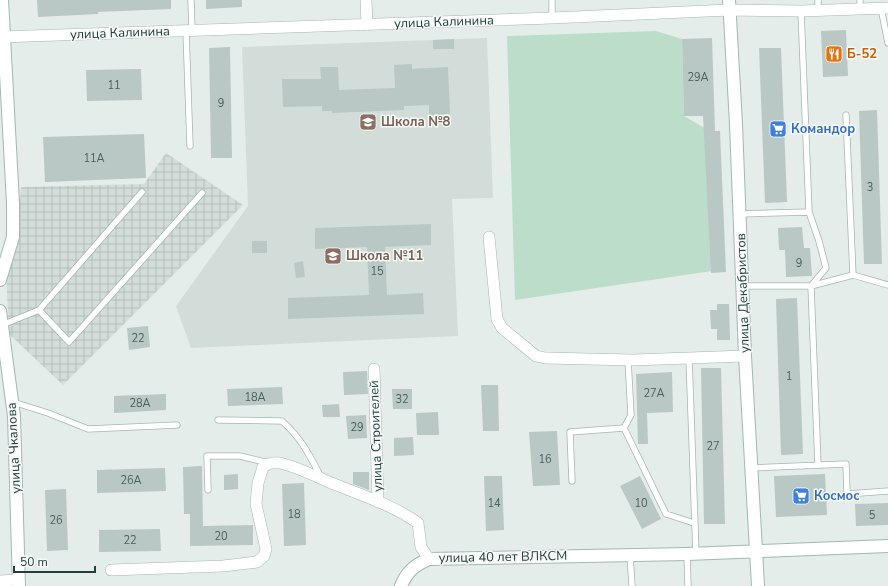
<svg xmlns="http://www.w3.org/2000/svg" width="888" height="586" viewBox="0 0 888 586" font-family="'Nunito Sans',sans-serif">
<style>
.built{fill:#d2ddd9}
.industrial{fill:url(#industrial-grid)}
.pitch{fill:#bdddcb}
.building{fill:#b9c8c4}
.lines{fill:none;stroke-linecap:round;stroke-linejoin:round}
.lane-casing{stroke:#a7b5b2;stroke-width:7}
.street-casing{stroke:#a7b5b2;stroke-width:12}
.secondary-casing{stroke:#a2b8b4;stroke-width:14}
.lane{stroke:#fff;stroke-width:5.5}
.street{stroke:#fff;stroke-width:11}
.secondary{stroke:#fff;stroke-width:12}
.labels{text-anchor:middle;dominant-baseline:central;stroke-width:3;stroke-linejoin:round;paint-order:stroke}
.number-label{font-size:11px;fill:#49605d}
.street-label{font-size:13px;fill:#243e3b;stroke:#f4f9f7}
.food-label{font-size:13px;font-weight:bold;fill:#c56008;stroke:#f4f9f7;text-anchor:start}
.education-label{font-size:13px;font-weight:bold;fill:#785e54;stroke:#f4f9f7;text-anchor:start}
.shop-label{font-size:13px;font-weight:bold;fill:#366cbe;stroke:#f4f9f7;text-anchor:start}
</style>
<defs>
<pattern id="industrial-grid" width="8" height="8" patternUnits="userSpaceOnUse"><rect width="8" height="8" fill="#d2ddd9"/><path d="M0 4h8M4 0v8" fill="none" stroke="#b4bfbb"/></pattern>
</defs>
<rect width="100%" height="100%" fill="#e4edea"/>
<!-- built -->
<path class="built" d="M487,38L493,198L452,199L458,336L191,348L176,306L248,206L242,47Z"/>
<!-- industrial -->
<path class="industrial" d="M166,153L243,205L63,385L9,334L6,272L17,247L21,187L144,184Z"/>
<!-- pitch -->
<path class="pitch" d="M656,31L682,39L684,116L708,130L712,271L515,300L507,36Z"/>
<!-- building -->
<path class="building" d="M37,0H171V9L98,12V14L38,17Z
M206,0H242V7L206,9Z
M846,30L848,76L823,77L821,31Z
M712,38L715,131H720L726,272L711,273L703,116H684L682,39Z
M454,39V49H433V40Z
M230,47L232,158H211L209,48Z
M759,48H781L787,202L765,203Z
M412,64V69L448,67L450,114L429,115V105L404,106V110L332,113V111H322V106L283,107L282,79H321L320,67H338L339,90L395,88L394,65Z
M141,69L142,100L87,101L86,70Z
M877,110L882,264H864L859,111Z
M144,134L146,178L45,182L43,137Z
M431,224V245L385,247L387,295L423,293L424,314L288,319V298L369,295L367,247L315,249V228Z
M802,227L804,248H810L812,276L786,277L785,250H779L778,228Z
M252,241H267V253H252Z
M303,261L305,277L296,278L294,263Z
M797,298L803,454L781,455L776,299Z
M717,304H729L730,340H717V329H711L710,310H717Z
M148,326L150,347L129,350L127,328Z
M701,368H721L725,524H704Z
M367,371L368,394L344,395L343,372Z
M672,372L673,412L647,413L648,444H638L636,374Z
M481,385H498L499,431H483Z
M282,387L283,404L228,406L227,389Z
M392,389H412V409H393Z
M166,394V410L114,413V396Z
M339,404L340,417H323L322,405Z
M438,412L439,435H417L416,413Z
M366,415L367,438L348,439L346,416Z
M557,431L560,485L533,486L529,432Z
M413,437L414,455L394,456V438Z
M202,466L203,526L253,525V545L190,546V514H184L183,467Z
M165,468L166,491L97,493V470Z
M353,472H369V490L353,484Z
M238,474V489L224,490V475Z
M825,474L827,515L776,517L774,476Z
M484,476H502L504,530L486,531Z
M640,476L661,519L642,529L620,486Z
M304,483L306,545L284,546L282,484Z
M66,489L68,550L47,551L45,490Z
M888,503V525L856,526L855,504Z
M160,529L161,551L99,552V530Z"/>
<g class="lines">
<!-- lane casing -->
<g class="lane-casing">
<path id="lane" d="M191,0L192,31
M552,0V18
M818,0V10
M881,8L888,43
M860,9V0
M186,31L190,146
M809,212L819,241L826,268L811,286L853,275L846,115
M740,214L809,212L801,11
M853,275L888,285
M743,286H811L818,465
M39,310L69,342L202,193
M2,325L39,310L142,192
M689,358L696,554
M13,402L48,413L88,429L177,425
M218,420L282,421C301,438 309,454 321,477
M624,428L631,415L628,360
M752,468L846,464L847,494L888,491
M572,481L570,432L624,428L666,514L694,523
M208,490L207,456H240L269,463
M687,554L688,586
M630,555L632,586"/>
</g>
<!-- street casing -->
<g class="street-casing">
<path id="street" d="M366,0L367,25
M0,37L552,18L729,10L801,11L888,8
M489,237L497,319L502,328L536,356L545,358L633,360L745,356
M374,369L378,502
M111,570L223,566L257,562L264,556L266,549L256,504L258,483L263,467C269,463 273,462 280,463C297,467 313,475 329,482C358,494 391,504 418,523L421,547L429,559
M0,581L18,580"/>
</g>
<!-- secondary casing -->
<g class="secondary-casing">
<path id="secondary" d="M729,0L736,124L745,356L758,586
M0,280L13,237V203L2,0
M0,311L14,416L19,586
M401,586C407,571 415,565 429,559L687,554L888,546"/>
</g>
<!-- lane -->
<use href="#lane" class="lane"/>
<!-- street -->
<use href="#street" class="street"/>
<!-- secondary -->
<use href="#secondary" class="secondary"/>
</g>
<!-- icons -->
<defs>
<g id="restaurant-square" transform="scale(0.9)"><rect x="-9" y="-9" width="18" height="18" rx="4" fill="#e8710a" stroke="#f4f9f7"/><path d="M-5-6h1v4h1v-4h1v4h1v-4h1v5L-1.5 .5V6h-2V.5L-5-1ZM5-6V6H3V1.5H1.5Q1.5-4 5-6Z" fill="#fff"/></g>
<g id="school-square" transform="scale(0.9)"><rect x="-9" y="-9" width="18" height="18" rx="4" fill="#8d6e63" stroke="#f4f9f7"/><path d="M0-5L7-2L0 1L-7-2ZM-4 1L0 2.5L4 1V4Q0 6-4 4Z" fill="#fff"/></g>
<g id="supermarket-square" transform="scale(0.9)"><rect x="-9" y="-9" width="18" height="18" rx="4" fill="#3f7fe0" stroke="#f4f9f7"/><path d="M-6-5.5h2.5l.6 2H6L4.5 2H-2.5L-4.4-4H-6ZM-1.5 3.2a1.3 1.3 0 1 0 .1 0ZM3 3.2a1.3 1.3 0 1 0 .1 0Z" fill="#fff"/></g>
</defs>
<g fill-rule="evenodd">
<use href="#restaurant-square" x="834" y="54"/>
<use href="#school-square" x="368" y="122"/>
<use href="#supermarket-square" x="778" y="129"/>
<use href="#school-square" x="333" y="256"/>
<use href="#supermarket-square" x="801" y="496"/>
</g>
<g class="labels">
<!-- number labels -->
<g class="number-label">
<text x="698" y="77">29А</text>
<text x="114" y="85">11</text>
<text x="221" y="103">9</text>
<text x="94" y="158">11А</text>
<text x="870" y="187">3</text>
<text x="799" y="263">9</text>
<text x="377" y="271">15</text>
<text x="138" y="338">22</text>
<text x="789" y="376">1</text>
<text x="654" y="393">27А</text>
<text x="255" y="397">18А</text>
<text x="402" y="399">32</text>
<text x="140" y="403">28А</text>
<text x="357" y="427">29</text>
<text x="713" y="446">27</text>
<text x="545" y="459">16</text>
<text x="131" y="480">26А</text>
<text x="494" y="503">14</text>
<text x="641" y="503">10</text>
<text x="294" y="514">18</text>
<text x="872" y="515">5</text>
<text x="56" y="520">26</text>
<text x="221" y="536">20</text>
<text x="130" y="540">22</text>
</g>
<!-- street labels -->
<g class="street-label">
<text transform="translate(444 22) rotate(-2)">улица Калинина</text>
<text transform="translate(120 33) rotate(-2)">улица Калинина</text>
<text transform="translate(743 293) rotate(-92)">улица Декабристов</text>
<text transform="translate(376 436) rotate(-92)">улица Строителей</text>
<text transform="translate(14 448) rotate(-93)">улица Чкалова</text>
<text transform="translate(503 557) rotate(-1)">улица 40 лет ВЛКСМ</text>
</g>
<!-- food labels -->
<g class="food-label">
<text x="847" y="54">Б-52</text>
</g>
<!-- education labels -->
<g class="education-label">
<text x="381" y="122">Школа №8</text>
<text x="346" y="256">Школа №11</text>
</g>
<!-- shop labels -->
<g class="shop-label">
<text x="791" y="129">Командор</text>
<text x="814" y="496">Космос</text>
</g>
</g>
<!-- scale -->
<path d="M14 566v6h81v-6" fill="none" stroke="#243e3b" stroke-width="2"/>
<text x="20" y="566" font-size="12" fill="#243e3b" stroke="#f4f9f7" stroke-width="3" paint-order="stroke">50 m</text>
</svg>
